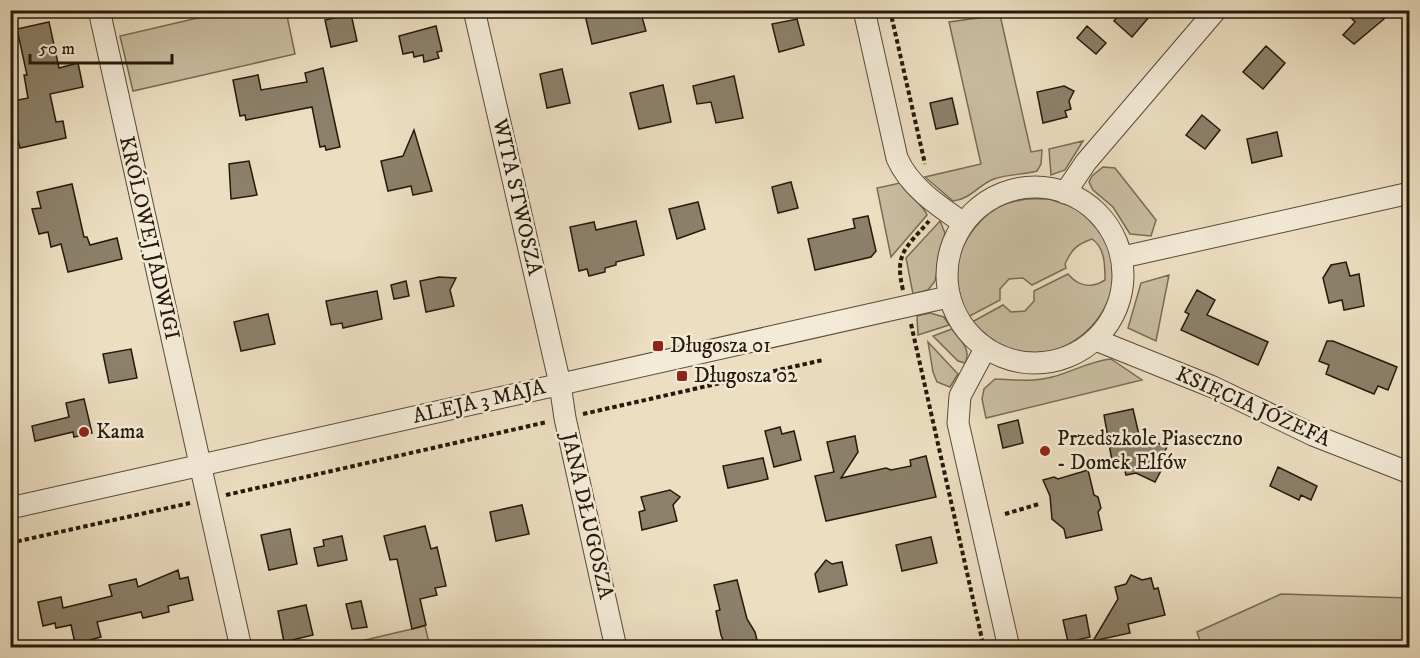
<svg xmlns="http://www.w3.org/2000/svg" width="1420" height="658" viewBox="0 0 1420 658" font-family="'IM FELL DW Pica',serif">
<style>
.green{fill:#cabda2;stroke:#786c56;stroke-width:1.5}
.building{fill:#8c806a;stroke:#251a0b;stroke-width:1.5}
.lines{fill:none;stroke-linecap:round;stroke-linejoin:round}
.minor-casing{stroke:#574b38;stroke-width:23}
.path{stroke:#251a0b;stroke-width:4;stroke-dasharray:4.5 3;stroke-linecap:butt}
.minor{stroke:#f3ead7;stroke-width:21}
.poi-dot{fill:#8f2418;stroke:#f3ead7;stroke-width:2}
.labels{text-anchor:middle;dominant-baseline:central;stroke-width:5;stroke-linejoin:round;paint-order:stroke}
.street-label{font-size:21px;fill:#251a0b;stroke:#f3ead7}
.poi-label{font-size:21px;fill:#251a0b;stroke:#f3ead7;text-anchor:start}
</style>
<rect width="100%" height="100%" fill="#ecdec1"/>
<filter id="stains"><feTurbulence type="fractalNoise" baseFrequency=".00333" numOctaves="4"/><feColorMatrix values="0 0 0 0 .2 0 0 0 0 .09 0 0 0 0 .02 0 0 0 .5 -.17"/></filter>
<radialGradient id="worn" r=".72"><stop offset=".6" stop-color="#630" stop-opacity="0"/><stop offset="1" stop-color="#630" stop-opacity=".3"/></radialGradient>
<!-- green -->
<path class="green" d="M232,10L286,11L295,54L133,91L120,36Z
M1000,15L1031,152L1042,150L1041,164L1037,171C1022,175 1009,174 994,179C978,185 971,199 953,201L925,177L981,164L949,22Z
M1083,141L1065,170L1051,175L1049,149Z
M1103,167L1115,168L1156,220L1151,236L1130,234L1113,207L1093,190L1089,182L1092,176Z
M900,183C907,196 922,202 927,215L891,257L877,188Z
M1049,199C1058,202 1071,205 1079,211C1173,281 1053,413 972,322L1003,305L1011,312L1025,311L1034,301V291L1068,274C1078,286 1091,289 1105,280C1105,265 1105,248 1092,239C1077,244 1071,250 1065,264L1066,268L1032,285L1023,278L1009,279L1000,289V300L968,317C963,304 957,290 957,276C957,241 985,205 1021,200C1030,198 1040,199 1049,199Z
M940,221L945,233L935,281L928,290L913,294L906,258Z
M1169,275L1156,341L1128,328L1141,283Z
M930,313L944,317L949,325L918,335L917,316Z
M952,329C960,340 972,349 965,363L958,361L933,336Z
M928,342L958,374L950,387L937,382L933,372Z
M1111,359L1142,380L986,418L982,399L984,389L995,379C1013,380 1034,382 1052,377C1072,372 1090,361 1111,359Z
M1281,594L1409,598V647H1202L1197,632Z
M425,626L430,647L331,648Z"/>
<!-- building -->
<path class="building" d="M605,10H635L637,18L642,17L646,31L592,44L585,15Z
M1123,10H1155L1132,37L1114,21Z
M1344,10H1377L1384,19L1354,44L1343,35L1355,22Z
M351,14L357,41L331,47L325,20Z
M797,19L804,45L779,52L772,24Z
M49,22L59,68L78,63L83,87L50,94L56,122L63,121L66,138L20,148L17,136L10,137V113L16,112L13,101L28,98L24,75H27L17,29Z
M436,26L442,51L437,52L439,58L424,62L423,55L414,57L413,52L403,54L399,36Z
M1087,26L1106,43L1096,54L1077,38Z
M1266,46L1285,63L1263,89L1243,72Z
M323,68L340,147L326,150L325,146L320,147L312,107L246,120L245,115L240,116L233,80L258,75L261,90L307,82L305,73Z
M562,69L570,103L547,108L540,74Z
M734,76L743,118L716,123L711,102L697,104L693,86Z
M663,85L671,122L639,129L630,93Z
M1064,86L1074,91L1069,101L1071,109L1065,111L1067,117L1043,123L1037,92Z
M952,98L958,124L936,129L930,103Z
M1202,115L1220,130L1205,149L1186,135Z
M414,130L432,191L413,195L411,186L388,191L381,161L403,156Z
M1277,132L1282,156L1252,163L1247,139Z
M249,161L257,195L231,199L229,164Z
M791,182L798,208L778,213L772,187Z
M72,184L84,237H87L90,245L117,238L122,259L68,272L61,244L51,247L48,232L39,234L32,209L41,208L37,192Z
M698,202L705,229L677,239L669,209Z
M868,216L876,251L871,257L815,270L808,239L855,228L853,219Z
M636,221L644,255L616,262V265L605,268V272L589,276L587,269L579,271L570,227L594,222L596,230Z
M1346,262L1350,276L1359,274L1364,306L1344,310L1342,300L1329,303L1323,278L1331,265Z
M439,277L456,278L450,290L454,306L426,312L420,281Z
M406,281L409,296L394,299L391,285Z
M1197,290L1215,300L1207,315L1268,342L1258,365L1181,330L1189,314L1185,312Z
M377,291L382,319L343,328L342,323L331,325L326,301Z
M268,314L275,344L241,351L234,322Z
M1327,341H1333L1397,367L1388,390L1378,386L1374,394L1326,374L1329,365L1319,361Z
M131,349L137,378L109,383L103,354Z
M84,399L92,433L74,437L73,432L35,441L32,426L69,417L66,403Z
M1133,409L1139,435L1167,447L1159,463L1164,465L1155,482L1136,473L1126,475L1124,467L1112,461L1104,415Z
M1018,420L1023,443L1003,448L998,425Z
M780,427L782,434L794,431L801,460L774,467L765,431Z
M855,436L858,452L841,478L886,468L891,470L911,466L910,460L926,456L936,497L826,521L815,476L834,472L827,442Z
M763,458L768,479L728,488L723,466Z
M1278,467L1317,486L1311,500L1301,495L1299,500L1270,486Z
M1088,470L1094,495L1098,497L1101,508L1098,512L1102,530L1066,538L1064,529L1052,519L1050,496L1043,480L1054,477L1058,479Z
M670,490L680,497L673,505L677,521L642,530L639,512L645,510L641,497Z
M522,505L529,534L496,541L490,512Z
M425,526L431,549L437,547L446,586L435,588L437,595L420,599L426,625L412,629L397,559L390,560L384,536Z
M290,529L297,564L269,570L261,535Z
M342,536L347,560L318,566L314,548L324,546L323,540Z
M931,537L937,563L902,571L896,545Z
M826,560L832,564L842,562L847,585L819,592L815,574Z
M178,570L180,579L188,577L193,600L168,606L169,612L143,618L141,612L97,622L101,637L90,640L92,644L76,648L71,625L56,628L55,623L43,626L38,602L61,597L63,608L112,596L109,585L136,579L138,587Z
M1131,575L1142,580L1151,578L1154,589L1158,588L1165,615L1128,624L1130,633L1093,641L1118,599L1115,587L1126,584Z
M737,580L747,619L755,632L759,648H726L721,635L716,611L720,610L714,585Z
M361,601L367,627L352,629L346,604Z
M306,605L313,635L284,642L278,611Z
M1086,615L1090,637L1068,642L1063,620Z"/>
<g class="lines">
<!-- minor casing -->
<g class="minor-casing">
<path id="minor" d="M99,10L241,648
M474,10L560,384L565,418L616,648
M864,10L897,158C909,186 937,205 962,222
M947 275a88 88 0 1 1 176 0a88 88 0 1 1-176 0Z
M1065,193L1086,162L1216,10
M1123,257L1410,193
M1096,340L1213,387L1313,435L1410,473
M985,349L960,396L958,423L1009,648
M10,508L948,297"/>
</g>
<!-- path -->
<path class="path" d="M890,10L925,164
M903,290C894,253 906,248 929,221
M911,324L984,648
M583,414L823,360
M226,495L547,422
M1005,514L1039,504
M10,543L190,503"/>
<!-- minor -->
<use href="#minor" class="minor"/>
</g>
<!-- markers -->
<g class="poi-dot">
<rect x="652" y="340" width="12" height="12" rx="3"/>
<rect x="676" y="370" width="12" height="12" rx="3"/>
<circle cx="84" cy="432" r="6"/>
<circle cx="1045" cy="451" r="6"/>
</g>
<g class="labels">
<!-- street labels -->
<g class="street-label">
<text transform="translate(517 197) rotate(77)">WITA STWOSZA</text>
<text transform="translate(149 238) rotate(77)">KRÓLOWEJ JADWIGI</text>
<text transform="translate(479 402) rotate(-13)">ALEJA 3 MAJA</text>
<text transform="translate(1253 407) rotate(24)">KSIĘCIA JÓZEFA</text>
<text transform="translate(587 516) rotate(77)">JANA DŁUGOSZA</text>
</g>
<!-- poi labels -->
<g class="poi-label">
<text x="670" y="346">Długosza 01</text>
<text x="694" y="376">Długosza 02</text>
<text x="96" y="432">Kama</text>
<text x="1057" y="439">Przedszkole Piaseczno<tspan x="1057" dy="24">- Domek Elfów</tspan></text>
</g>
</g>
<!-- margin -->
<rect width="1420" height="658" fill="none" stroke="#ecdec1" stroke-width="36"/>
<rect x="12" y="12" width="1396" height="634" fill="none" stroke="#251a0b" stroke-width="3"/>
<rect x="18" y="18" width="1384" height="622" fill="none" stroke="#251a0b" stroke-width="1.5"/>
<!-- scale -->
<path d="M30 54v9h142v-9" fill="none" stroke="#251a0b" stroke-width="3"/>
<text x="39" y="54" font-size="18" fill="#251a0b" stroke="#f3ead7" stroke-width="4.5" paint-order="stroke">50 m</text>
<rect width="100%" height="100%" filter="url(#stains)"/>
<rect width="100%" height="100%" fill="url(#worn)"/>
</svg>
